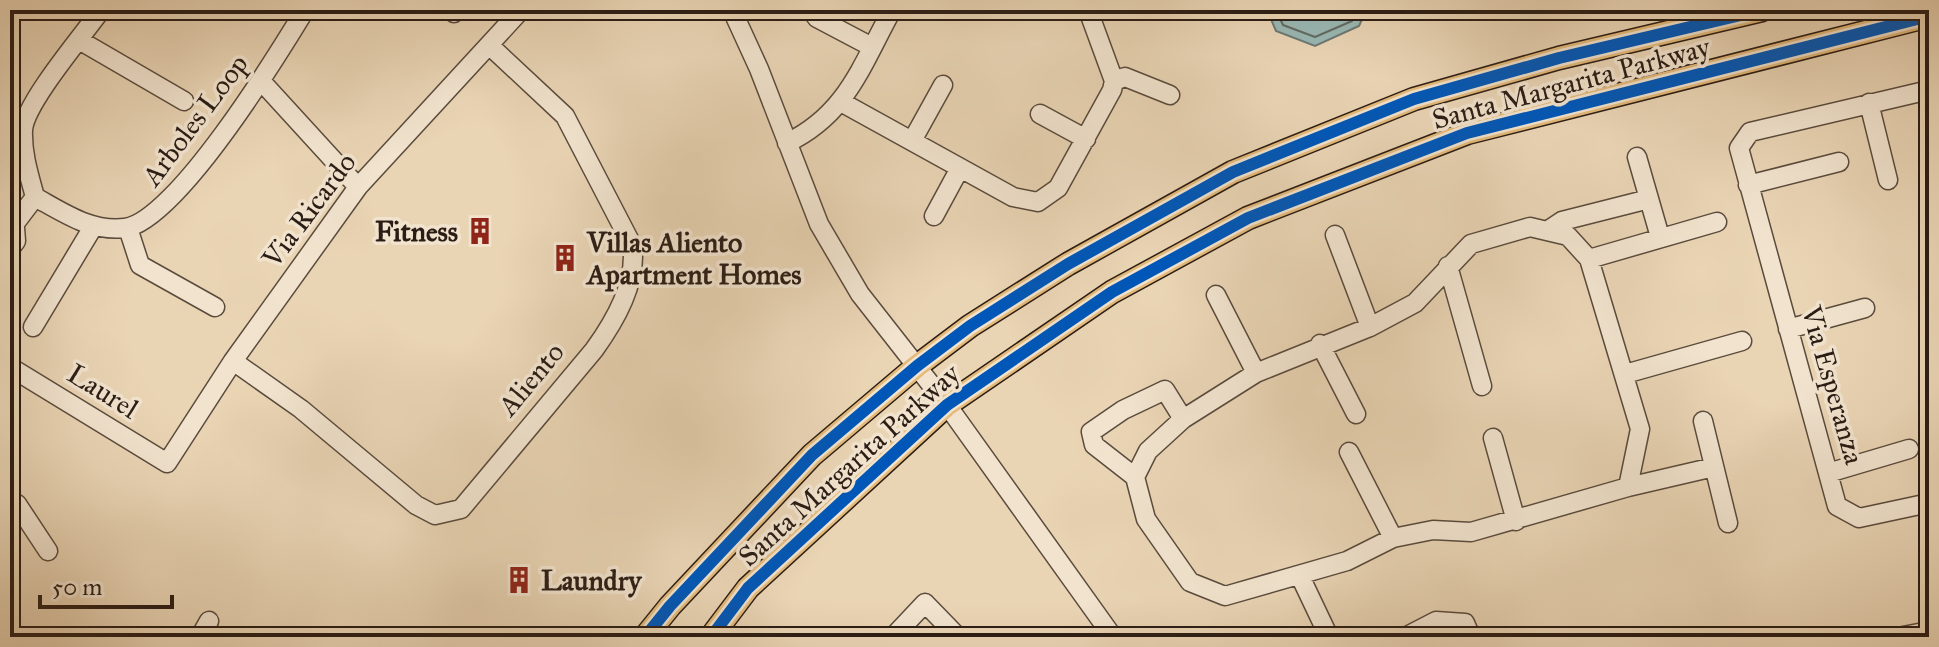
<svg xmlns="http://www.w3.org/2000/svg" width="1939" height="647" viewBox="0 0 1939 647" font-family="'IM FELL Great Primer',serif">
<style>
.water{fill:#98b7b3;stroke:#6c7974;stroke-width:2}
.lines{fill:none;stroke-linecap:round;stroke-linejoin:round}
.shore{stroke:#626a64;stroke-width:2}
.minor-casing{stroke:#5a4b3d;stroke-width:21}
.major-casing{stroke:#2b1d15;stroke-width:25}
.minor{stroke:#f1e3ce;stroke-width:18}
.major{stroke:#e4ba7a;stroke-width:22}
.cycleway-casing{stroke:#f1e3ce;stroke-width:17}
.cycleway{stroke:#0057b8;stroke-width:12}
.labels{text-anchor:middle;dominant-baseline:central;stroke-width:7;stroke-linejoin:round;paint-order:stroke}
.street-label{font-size:28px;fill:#2b1d15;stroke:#f1e3ce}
.poi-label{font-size:28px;font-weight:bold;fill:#2b1d15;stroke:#f1e3ce;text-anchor:start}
</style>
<rect width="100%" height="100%" fill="#e9d4b4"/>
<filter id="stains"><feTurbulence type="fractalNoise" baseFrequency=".0025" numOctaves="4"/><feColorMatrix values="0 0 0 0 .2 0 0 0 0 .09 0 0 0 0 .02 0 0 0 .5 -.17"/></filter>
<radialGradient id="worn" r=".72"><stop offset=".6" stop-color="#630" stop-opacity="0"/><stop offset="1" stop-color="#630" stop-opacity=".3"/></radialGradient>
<!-- water -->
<path class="water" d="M1267,10H1378L1363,17L1359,26L1315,46L1276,31Z"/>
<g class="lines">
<!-- shore -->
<path class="shore" d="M1276,10L1283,25L1315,37L1352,21L1358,10"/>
<!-- minor casing -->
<g class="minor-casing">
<path id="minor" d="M101,10C83,35 25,103 23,130C22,153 29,175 35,197C64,213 91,232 125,228C176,221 277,56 305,10
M451,10L454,13
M732,10L759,69L819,224L860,294L947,405L1113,637
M811,10L817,18L872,47
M79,40L184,101
M1114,81L1125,77L1170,95
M262,82L358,187
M1929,90L1750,132L1739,148L1837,506L1859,518L1929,503
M841,102L1013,197L1038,202L1058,188L1112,90L1114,81L1088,10
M1869,103L1888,180
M1040,114L1086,139
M912,141L943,85
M787,143C847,114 861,66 892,10
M1637,157L1660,237
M1748,185L1839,162
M934,216L960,168
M128,228L140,265L215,307
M1550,229L1562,221L1649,199
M10,230L35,197
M1335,235L1370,327
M10,249L16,241L15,228
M1589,259L1717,222
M1448,266L1482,386
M1216,295L1256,373
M33,327L93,227
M1788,329L1865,308
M1320,344L1356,414
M233,361L301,409L416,505L435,515L461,509L594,350C615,321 638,282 632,245L565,116L489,45
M10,367L167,463L233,361L358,187L521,10
M1625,374L1742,341
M1703,421L1728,523
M1493,438L1516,521
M1349,452L1393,538
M1828,473L1909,449
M1135,477L1094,445L1091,432L1123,410L1165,390L1183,419
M1628,487L1640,429L1589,259L1568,236L1530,227L1471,244L1415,303L1370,327L1256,373L1183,419L1148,451L1135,477L1146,519L1190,582L1225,596L1347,561L1393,538L1433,530L1471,532L1628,487L1714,467
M10,500L17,504L48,551
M1300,576L1329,637
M200,637L209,621
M893,637L925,603L958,637
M1405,637L1436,621L1465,623L1471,637
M1898,637L1929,631"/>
</g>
<!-- major casing -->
<g class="major-casing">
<path id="major" d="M645,637L670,606L812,455L917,366L970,326L1068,264L1233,172L1414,99L1559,58L1762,10
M711,637L748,588L947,405L1112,292L1248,218L1467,133L1929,16"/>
</g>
<!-- minor -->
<use href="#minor" class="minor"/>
<!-- major -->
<use href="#major" class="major"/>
<!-- cycleway casing -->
<g class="cycleway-casing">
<path id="cycleway" d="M645,637L670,606L812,455L917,366L970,326L1068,264L1233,172L1414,99L1559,58L1762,10
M711,637L748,588L947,405L1112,292L1248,218L1467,133L1929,16"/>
</g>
<!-- cycleway -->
<use href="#cycleway" class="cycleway"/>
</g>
<!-- icons -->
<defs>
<g id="building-bare" transform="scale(2.16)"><path d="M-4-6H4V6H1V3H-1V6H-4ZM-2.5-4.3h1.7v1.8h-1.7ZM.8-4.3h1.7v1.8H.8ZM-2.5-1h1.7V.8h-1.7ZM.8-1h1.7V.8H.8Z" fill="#8f2418" stroke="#f1e3ce" stroke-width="2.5" paint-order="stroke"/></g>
</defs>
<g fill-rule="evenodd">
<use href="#building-bare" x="480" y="231"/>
<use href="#building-bare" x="565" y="258"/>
<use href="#building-bare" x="519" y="580"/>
</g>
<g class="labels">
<!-- street labels -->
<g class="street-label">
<text transform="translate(1571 83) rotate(-15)">Santa Margarita Parkway</text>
<text transform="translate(195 120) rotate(-53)">Arboles Loop</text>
<text transform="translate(309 210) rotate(-53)">Via Ricardo</text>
<text transform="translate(531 379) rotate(-50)">Aliento</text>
<text transform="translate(1833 385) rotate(74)">Via Esperanza</text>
<text transform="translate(103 391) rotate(32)">Laurel</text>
<text transform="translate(849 465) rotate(-42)">Santa Margarita Parkway</text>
</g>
<!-- poi labels -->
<g class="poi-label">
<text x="458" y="231" text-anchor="end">Fitness</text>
<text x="587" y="242">Villas Aliento<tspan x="587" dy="32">Apartment Homes</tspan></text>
<text x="541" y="580">Laundry</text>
</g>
</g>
<!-- margin -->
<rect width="1939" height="647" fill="none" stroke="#e9d4b4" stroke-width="40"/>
<rect x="12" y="12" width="1915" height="623" fill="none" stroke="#2b1d15" stroke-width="4"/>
<rect x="20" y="20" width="1899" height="607" fill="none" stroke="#2b1d15" stroke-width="2"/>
<!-- scale -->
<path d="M40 595v12h132v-12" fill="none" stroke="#2b1d15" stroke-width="4"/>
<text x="52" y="595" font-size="24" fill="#2b1d15" stroke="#f1e3ce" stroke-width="6" paint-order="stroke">50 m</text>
<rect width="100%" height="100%" filter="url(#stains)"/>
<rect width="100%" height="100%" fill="url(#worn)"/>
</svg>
